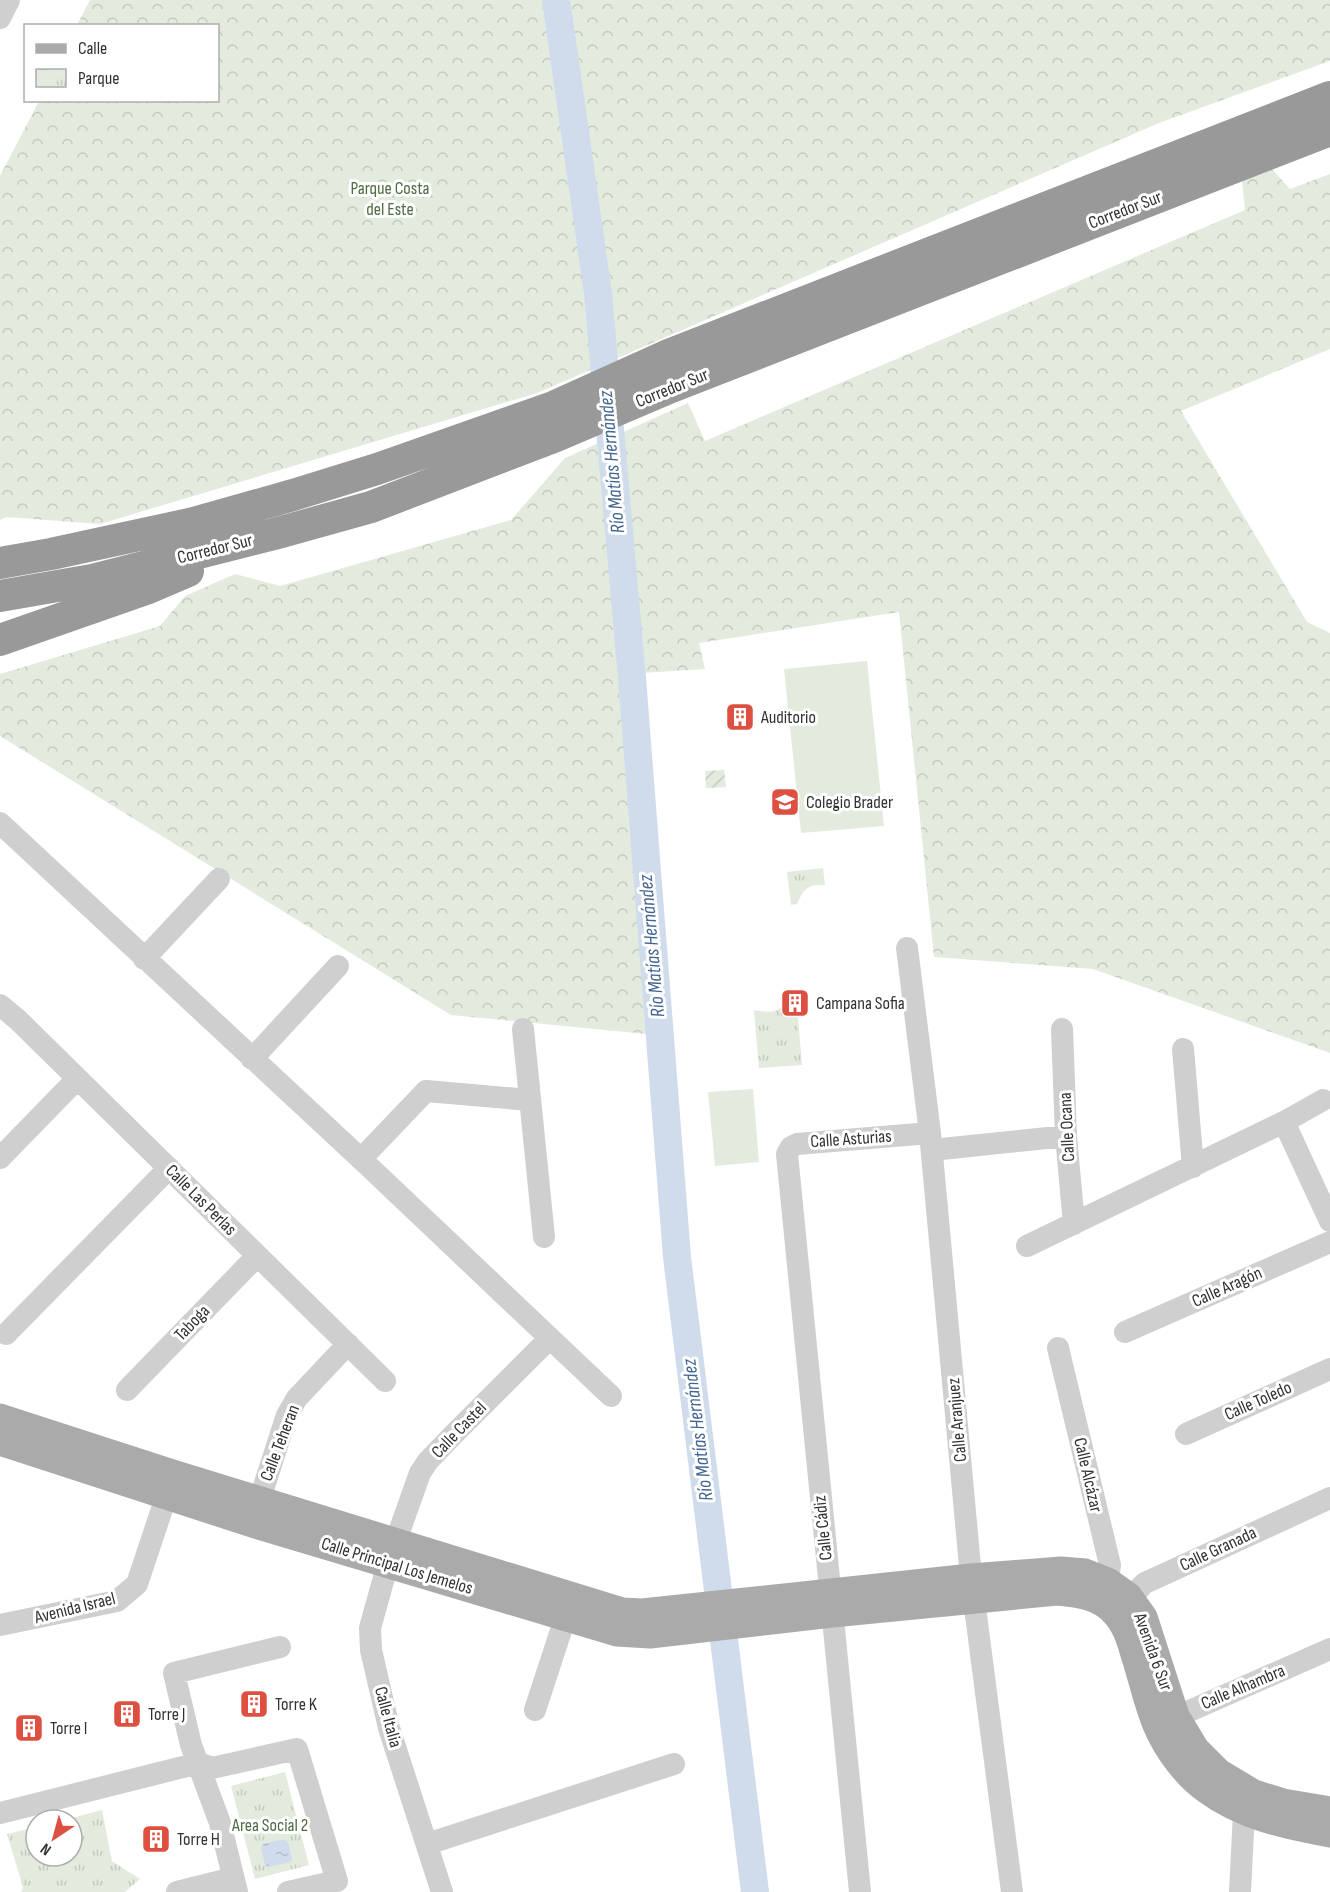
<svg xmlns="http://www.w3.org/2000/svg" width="1330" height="1892" viewBox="0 0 1330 1892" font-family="'Sofia Sans Condensed',sans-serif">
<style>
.grass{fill:#e3ebdf}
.forest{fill:url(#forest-crowns)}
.park{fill:url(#park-tufts)}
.garden{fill:url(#garden-furrows)}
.water{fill:url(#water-ripples)}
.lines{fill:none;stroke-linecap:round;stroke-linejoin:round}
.river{stroke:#d0dcec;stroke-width:28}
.minor{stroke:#cfcfcf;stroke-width:22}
.major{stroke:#aaa;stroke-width:27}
.highway{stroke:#999;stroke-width:32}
.labels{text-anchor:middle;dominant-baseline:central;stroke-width:6;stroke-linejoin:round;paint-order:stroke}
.park-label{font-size:18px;fill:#4e6c41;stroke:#fff}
.street-label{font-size:18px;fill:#323232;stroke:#fff}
.poi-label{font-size:18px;fill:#323232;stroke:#fff;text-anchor:start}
.water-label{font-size:20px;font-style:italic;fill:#436691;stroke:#fff}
</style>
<defs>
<pattern id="forest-crowns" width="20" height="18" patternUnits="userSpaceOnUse" patternTransform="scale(1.5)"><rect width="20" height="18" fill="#e3ebdf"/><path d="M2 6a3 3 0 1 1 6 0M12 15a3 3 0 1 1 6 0" fill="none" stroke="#c3cac0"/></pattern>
<pattern id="park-tufts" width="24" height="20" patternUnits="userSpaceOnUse" patternTransform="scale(1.5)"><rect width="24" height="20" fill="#e3ebdf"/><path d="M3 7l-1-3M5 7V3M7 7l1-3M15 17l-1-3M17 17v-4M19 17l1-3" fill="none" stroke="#c3cac0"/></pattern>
<pattern id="garden-furrows" width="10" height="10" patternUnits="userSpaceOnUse" patternTransform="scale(1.5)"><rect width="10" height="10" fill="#e3ebdf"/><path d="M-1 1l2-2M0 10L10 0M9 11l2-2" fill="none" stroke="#c3cac0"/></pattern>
<pattern id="water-ripples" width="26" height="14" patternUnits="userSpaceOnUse" patternTransform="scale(1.5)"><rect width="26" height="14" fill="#d0dcec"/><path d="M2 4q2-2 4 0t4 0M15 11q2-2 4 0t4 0" fill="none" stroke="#b3bdcb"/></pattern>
</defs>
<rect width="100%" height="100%" fill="#fff"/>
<!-- grass -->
<path class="grass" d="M867,661L884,826L801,833L784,669Z
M753,1089L759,1162L715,1166L708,1092Z"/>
<!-- forest -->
<path class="forest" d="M90,0H1330V61L1159,123L537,393L100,524L6,517L0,520V176L39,101L218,100V26L77,25Z
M1260,156L1290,189L1330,174V349L1181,411L1307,622L1330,633V1053L1093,969L934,957L899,612L699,643L705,669L626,674L656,1035L451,1015L0,736V674L160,626L185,596L235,574L280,586L511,520L565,458L688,403L705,441L1245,210L1241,170Z"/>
<!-- park -->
<path class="park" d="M823,868L825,885C807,884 804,889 797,904L791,905L787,872Z
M784,1005H797L802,1065L759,1068L754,1010C767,1012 774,1014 784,1005Z
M285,1772L309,1865L255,1879L231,1786Z
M102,1810L112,1861L140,1879L125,1892H21L23,1887L7,1834L36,1827V1856H72V1820H64Z"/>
<!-- garden -->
<path class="garden" d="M724,770L726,787L706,788L705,771Z"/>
<!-- water -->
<path class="water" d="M284,1839L288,1842L292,1859L290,1862L269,1867L265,1865L261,1848L263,1844Z"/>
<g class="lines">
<!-- river -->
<path class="river" d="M556,0L598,293L632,678L677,1257L755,1892"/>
<!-- minor -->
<path class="minor" d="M0,18L9,0
M0,823L361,1159L611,1396
M907,948L930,1133L971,1577L1012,1892
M144,959L219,879
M0,1005L18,1020L385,1381
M523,1029L544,1237
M1062,1029L1066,1136L1074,1224
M1183,1049L1193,1167
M252,1059L338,966
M1284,1122L1330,1221
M932,1150L1066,1136
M0,1158L77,1079
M361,1159L426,1091L530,1100
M1027,1246L1284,1122L1323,1100
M1125,1332L1330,1242
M6,1334L169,1168
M1058,1348L1110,1565L1108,1581L1099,1596
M127,1390L257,1256
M1186,1434L1330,1369
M255,1514L287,1415L297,1398L348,1344
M1118,1609L1145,1583L1330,1498
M0,1625L117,1601L137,1584L171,1482
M535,1710L570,1603
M1160,1724L1330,1649
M0,1813L199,1763L212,1768L297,1749L337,1881L288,1892
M427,1844L674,1764
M177,1892L233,1878
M237,1892L220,1823L191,1745L174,1673L280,1647
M442,1892L389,1728L371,1650L370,1628L388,1563L420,1473L428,1461L453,1435L550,1338
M860,1892L787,1154L791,1147L797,1144L930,1133
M1240,1892L1244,1812L1252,1796"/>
<!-- major -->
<path class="major" d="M0,1417L173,1473L622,1611L642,1612L971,1577L1061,1570L1085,1572L1108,1581L1129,1596L1144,1617L1176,1716L1196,1749L1219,1772L1254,1793L1283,1802L1330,1810
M0,1442L252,1524L617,1633L650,1635L832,1614L1057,1592C1078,1594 1100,1596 1115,1614C1128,1628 1131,1646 1137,1664C1143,1684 1148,1706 1156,1725C1166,1749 1185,1775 1206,1790C1242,1817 1287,1826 1330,1834"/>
<!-- highway -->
<path class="highway" d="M0,563L51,554L194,523L293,495L377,469L553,407L666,356L1330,97
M0,596L92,580L274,534L371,507L556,436L671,387L1330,130
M0,640L146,589L188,571"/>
</g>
<!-- icons -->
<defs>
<g id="building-square" transform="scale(1.5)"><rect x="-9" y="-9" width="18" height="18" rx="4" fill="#dd5041" stroke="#fff"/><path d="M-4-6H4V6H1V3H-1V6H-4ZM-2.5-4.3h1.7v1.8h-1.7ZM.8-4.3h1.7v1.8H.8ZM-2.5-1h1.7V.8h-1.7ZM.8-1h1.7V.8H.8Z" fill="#fff"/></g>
<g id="school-square" transform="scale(1.5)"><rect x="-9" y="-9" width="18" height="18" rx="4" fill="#dd5041" stroke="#fff"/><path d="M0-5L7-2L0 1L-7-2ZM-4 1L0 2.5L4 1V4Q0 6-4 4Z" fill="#fff"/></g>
</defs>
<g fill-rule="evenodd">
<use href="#building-square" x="740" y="717"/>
<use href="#school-square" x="785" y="802"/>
<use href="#building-square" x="795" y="1003"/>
<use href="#building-square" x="254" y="1704"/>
<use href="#building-square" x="127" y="1714"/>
<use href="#building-square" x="29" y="1728"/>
<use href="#building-square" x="156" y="1839"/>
</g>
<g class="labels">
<!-- park labels -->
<g class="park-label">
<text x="390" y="188">Parque Costa<tspan x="390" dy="21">del Este</tspan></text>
<text x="270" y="1825">Area Social 2</text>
</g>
<!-- street labels -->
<g class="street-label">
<text transform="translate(1125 210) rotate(-21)">Corredor Sur</text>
<text transform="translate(672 388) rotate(-22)">Corredor Sur</text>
<text transform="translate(215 549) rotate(-14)">Corredor Sur</text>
<text transform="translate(1067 1127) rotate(-93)">Calle Ocana</text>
<text transform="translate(851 1139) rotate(-4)">Calle Asturias</text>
<text transform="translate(201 1200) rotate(45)">Calle Las Perlas</text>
<text transform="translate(1227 1287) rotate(-24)">Calle Aragón</text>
<text transform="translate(192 1323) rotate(-46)">Taboga</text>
<text transform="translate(1258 1401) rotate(-24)">Calle Toledo</text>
<text transform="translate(957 1420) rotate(-95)">Calle Aranjuez</text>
<text transform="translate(459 1430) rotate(-46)">Calle Castel</text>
<text transform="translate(280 1443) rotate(-69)">Calle Teheran</text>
<text transform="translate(1088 1475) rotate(77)">Calle Alcázar</text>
<text transform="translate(823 1528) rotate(-96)">Calle Cádiz</text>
<text transform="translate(1218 1549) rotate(-25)">Calle Granada</text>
<text transform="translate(397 1566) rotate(17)">Calle Principal Los Jemelos</text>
<text transform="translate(75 1608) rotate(-14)">Avenida Israel</text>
<text transform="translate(1153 1652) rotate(70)">Avenida 6 Sur</text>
<text transform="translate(1243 1687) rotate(-23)">Calle Alhambra</text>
<text transform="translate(388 1717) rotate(75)">Calle Italia</text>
</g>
<!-- poi labels -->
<g class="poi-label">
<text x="761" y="717">Auditorio</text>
<text x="806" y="802">Colegio Brader</text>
<text x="816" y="1003">Campana Sofia</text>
<text x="275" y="1704">Torre K</text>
<text x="148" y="1714">Torre J</text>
<text x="50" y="1728">Torre I</text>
<text x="177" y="1839">Torre H</text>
</g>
<!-- water labels -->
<g class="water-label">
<text transform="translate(612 462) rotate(-95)">Río Matías Hernández</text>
<text transform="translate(652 946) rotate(-95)">Río Matías Hernández</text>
<text transform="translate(698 1430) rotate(-97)">Río Matías Hernández</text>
</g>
</g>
<!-- legend -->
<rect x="24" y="24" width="195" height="78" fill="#ffffff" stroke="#adadad" stroke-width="1.5"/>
<rect x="36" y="44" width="30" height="9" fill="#aaaaaa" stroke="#adadad" stroke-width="1.5"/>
<text x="78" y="54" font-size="18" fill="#323232">Calle</text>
<rect x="36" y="69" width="30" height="18" fill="url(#park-tufts)" stroke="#adadad" stroke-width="1.5"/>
<text x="78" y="84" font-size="18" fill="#323232">Parque</text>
<!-- north arrow -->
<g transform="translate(54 1838) rotate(216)"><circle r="28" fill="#ffffff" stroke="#adadad" stroke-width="1.5"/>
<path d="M0-4.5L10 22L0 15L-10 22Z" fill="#dd5041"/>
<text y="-9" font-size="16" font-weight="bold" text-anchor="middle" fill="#323232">N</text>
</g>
</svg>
